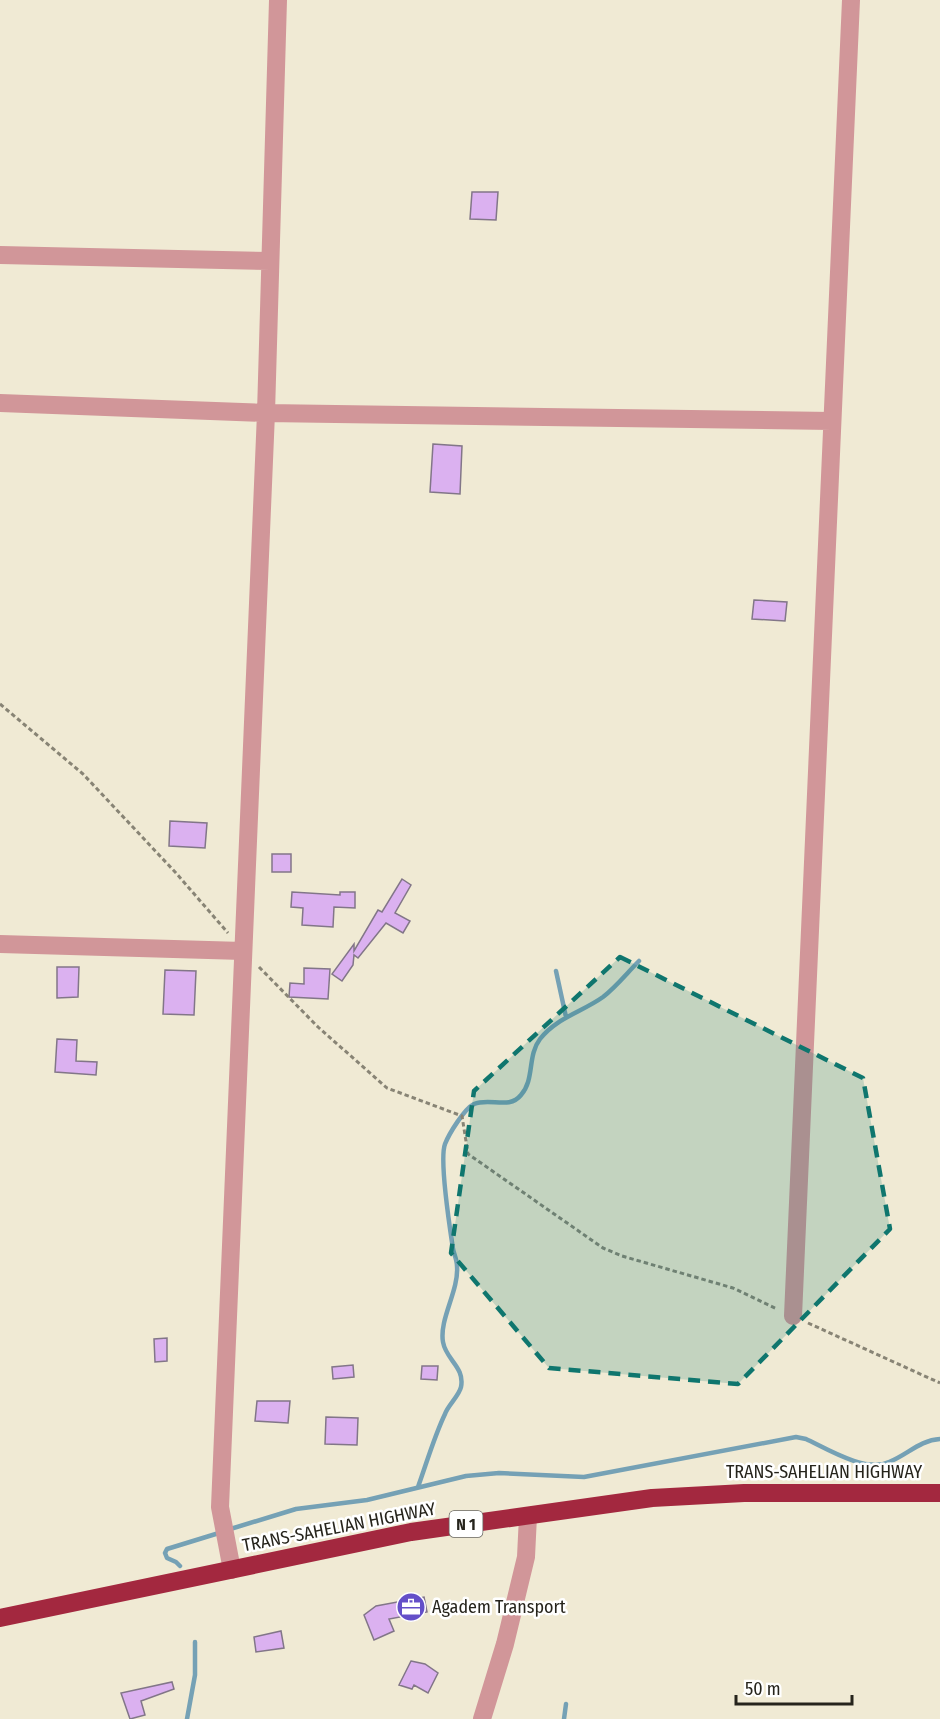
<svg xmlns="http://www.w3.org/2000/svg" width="940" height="1719" viewBox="0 0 940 1719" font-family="'Fira Sans Condensed',sans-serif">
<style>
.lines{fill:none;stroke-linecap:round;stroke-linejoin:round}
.stream{stroke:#75a1b5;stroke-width:4.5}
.building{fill:#dbb1f0;stroke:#827688;stroke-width:1.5}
.path{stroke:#888475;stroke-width:3;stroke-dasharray:4.5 3;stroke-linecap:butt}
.minor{stroke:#d19699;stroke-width:18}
.highway{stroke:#a3283f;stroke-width:18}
.marked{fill:#0f766e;fill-opacity:0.2;stroke:#0f766e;stroke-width:4.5;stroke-dasharray:12 8;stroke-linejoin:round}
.labels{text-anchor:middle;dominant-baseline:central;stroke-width:5;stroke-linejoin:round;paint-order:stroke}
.shield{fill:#fff;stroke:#676660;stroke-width:1.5}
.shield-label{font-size:16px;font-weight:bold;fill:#26241c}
.street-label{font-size:18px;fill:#26241c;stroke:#fff}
.poi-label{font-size:18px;fill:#26241c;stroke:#fff;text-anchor:start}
</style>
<rect width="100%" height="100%" fill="#f0ead4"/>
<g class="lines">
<!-- stream -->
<path class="stream" d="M556,971L566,1017
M418,1487C427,1462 434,1437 445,1414C448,1405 459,1396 461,1387C465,1367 446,1360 443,1342C439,1319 459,1291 457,1266C457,1260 454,1254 453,1249C450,1229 439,1160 445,1144C449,1134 464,1109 474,1104C490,1097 509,1110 521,1095C535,1079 527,1056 540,1039C556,1018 582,1012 603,997C616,987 627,973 639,961
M227,1530L296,1509L367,1500L466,1476L499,1473L584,1477L796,1437L806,1439C827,1449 866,1473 889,1462C907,1455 920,1440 940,1439
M180,1566L176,1562L167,1558L165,1553L167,1549L219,1533
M187,1719L195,1675V1642
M564,1719L566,1704"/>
</g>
<!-- building -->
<path class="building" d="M472,192H498L496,220L470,219Z
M433,444L462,446L460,494L430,492Z
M754,600L787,602L785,621L752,619Z
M170,821L207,823L205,848L169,846Z
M272,854H291V872H272Z
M402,879L411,885L395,913L410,921L403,933L386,923L358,958L354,955L353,965L342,981L332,974L354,944V951L378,910L382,912Z
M292,892L340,895V892H355V908L334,907L333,927L302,925L303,908L291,907Z
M57,967H79L78,997L57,998Z
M304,968L330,969L328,999L289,997L290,983L304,984Z
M165,970L196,971L194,1015L163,1014Z
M57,1039L77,1040L76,1061L97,1062L96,1075L55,1072Z
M167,1338V1361L155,1362L154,1339Z
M353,1365L354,1377L333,1379L332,1367Z
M422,1366H438L437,1380L421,1379Z
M257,1401H290L288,1423L255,1421Z
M326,1417L358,1418L357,1445L325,1444Z
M424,1597L427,1612L389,1619L394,1631L374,1640L364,1615L376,1606Z
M281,1631L284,1648L256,1652L254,1637Z
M411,1661L425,1664L438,1673L428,1693L414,1685L412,1689L399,1685Z
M172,1682L174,1689L141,1701L145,1715L130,1719L121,1693Z"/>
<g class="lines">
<!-- path -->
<path class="path" d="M0,704L83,774L176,873L228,933
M259,967L318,1027L387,1088L462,1116L468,1154L603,1248L622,1256L733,1288L777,1309
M808,1323L940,1383"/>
<!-- minor -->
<path class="minor" d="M0,255L270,261
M0,403L266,413L832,421
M0,944L243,951
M793,1316L851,0
M232,1570L220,1507L266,413L278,0
M482,1719L505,1644L526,1557L528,1516"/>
<!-- highway -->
<path class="highway" d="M0,1618L411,1532L652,1498L744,1493H940"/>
</g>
<!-- marked area -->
<path class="marked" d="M620,957L863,1078L890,1229L738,1384L549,1368L451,1253L474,1091Z"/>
<!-- icons -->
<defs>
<g id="office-disc" transform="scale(1.5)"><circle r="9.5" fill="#644fc8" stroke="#fff"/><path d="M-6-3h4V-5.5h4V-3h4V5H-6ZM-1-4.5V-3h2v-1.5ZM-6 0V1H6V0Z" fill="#fff"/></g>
</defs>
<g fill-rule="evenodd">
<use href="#office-disc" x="411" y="1607"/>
</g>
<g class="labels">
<!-- shield labels -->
<rect class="shield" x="449.5" y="1511" width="33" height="26" rx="4.5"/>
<g class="shield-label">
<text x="466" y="1524">N 1</text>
</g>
<!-- street labels -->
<g class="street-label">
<text x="824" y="1472">TRANS-SAHELIAN HIGHWAY</text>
<text transform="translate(339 1527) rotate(-11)">TRANS-SAHELIAN HIGHWAY</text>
</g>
<!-- poi labels -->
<g class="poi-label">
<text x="432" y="1607">Agadem Transport</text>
</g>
</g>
<!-- scale -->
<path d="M736 1695v9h116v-9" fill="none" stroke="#26241c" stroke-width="3"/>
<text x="745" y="1695" font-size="18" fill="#26241c" stroke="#ffffff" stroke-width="4.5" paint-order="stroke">50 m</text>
</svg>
